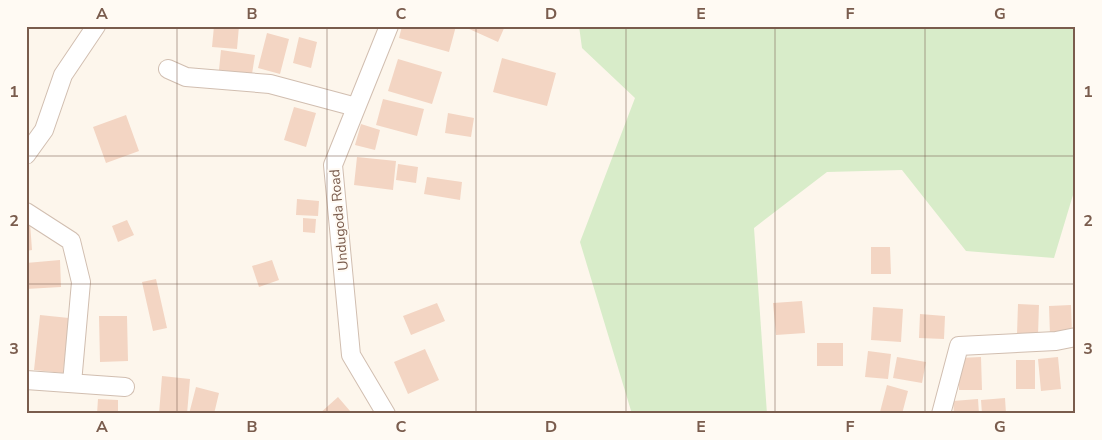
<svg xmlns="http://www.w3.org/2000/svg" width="1102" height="440" viewBox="0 0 1102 440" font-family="'Nunito Sans',sans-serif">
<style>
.green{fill:#d8ecc9}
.building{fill:#f3d5c3}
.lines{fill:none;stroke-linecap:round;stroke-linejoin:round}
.minor-casing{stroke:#d1beb0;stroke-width:20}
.minor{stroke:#fff;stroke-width:18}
.grid{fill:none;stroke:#7a5c4d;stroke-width:1;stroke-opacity:0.55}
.labels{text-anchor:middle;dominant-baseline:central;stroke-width:4;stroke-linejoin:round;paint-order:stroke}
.street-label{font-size:14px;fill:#7a5c4d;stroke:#fffaf3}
.neatline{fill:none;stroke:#7a5c4d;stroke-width:2}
.grid-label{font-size:16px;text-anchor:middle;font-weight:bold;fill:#7a5c4d}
</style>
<rect width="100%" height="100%" fill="#fdf6ec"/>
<!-- green -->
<path class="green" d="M579,26H1076V193L1073,195L1054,258L966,251L902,170L827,172L754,228L767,414H632L580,242L635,98L582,48Z"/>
<!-- building -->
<path class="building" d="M214,26H239L237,49L212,47Z
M402,26H456L449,52L399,38Z
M468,26H505L498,42L467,28Z
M267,33L289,39L280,74L258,68Z
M299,37L317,42L311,68L293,63Z
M221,50L255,55L252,74L219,70Z
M502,58L556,73L547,106L493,92Z
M398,59L442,72L432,104L388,91Z
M383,99L424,109L417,136L376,125Z
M294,107L316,113L306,147L284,140Z
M448,113L474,118L471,137L445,133Z
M126,115L139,151L106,163L93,127Z
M361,124L380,130L375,150L355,145Z
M357,157L396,161L393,190L354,185Z
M398,164L418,167L416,183L396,180Z
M427,177L462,182L460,200L424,194Z
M297,199L319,201L318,216L296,215Z
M303,218L316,219L315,233L303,232Z
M127,220L134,235L118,242L112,226Z
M26,223H30L32,250L26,251Z
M871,247H890L891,274H871Z
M60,260L61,287L26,289V263Z
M272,260L279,280L259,287L252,266Z
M156,279L167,328L153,331L142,282Z
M802,301L805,333L776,335L773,303Z
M437,303L445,321L411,335L403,316Z
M1018,304L1039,305L1038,335L1017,334Z
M1071,305L1072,334L1050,335L1049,306Z
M873,307L903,309L901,342L871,340Z
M920,314L945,316L944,339L919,338Z
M40,315L69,318L63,373L34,370Z
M99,316H127L128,361L100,362Z
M817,343H843V366H817Z
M425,349L439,380L408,394L394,362Z
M868,351L891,354L888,379L865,377Z
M897,357L926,362L922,383L893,378Z
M981,357L982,390H959V358Z
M1058,357L1061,389L1041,391L1038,359Z
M1016,360H1035V389H1016Z
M162,376L190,379L187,414H159Z
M887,385L908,391L902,414L880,412Z
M196,387L219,393L214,414H189Z
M338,397L350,411L347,414H319Z
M1005,398L1006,414H982L981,400Z
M98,399L118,400V414H97Z
M978,399L979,414H954L953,401Z"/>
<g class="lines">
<!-- minor casing -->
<g class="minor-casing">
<path id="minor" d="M168,69L186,77L270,84L356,107
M26,155L44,130L63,75L96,26
M26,212L71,241L81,282L72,383
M26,380L125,387
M386,414L351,355L333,165L389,26
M941,414L959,346L1056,341L1076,337"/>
</g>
<!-- minor -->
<use href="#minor" class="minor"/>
</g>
<!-- grid -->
<path class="grid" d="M177,26V414M327,26V414M476,26V414M626,26V414M775,26V414M925,26V414M26,156H1076M26,284H1076"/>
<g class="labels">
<!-- street labels -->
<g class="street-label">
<text transform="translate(339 220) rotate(-95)">Undugoda Road</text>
</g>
</g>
<!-- border -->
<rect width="1102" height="440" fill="none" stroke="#fffaf3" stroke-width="55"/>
<rect x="28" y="28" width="1046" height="384" class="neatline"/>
<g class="grid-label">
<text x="102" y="19">A</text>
<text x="252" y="19">B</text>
<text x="401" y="19">C</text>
<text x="551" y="19">D</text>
<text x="701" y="19">E</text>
<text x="850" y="19">F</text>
<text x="1000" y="19">G</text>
<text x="14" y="97">1</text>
<text x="1088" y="97">1</text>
<text x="14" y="226">2</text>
<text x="1088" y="226">2</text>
<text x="14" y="354">3</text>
<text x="1088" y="354">3</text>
<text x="102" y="432">A</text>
<text x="252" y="432">B</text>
<text x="401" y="432">C</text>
<text x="551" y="432">D</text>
<text x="701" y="432">E</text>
<text x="850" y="432">F</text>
<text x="1000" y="432">G</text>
</g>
</svg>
